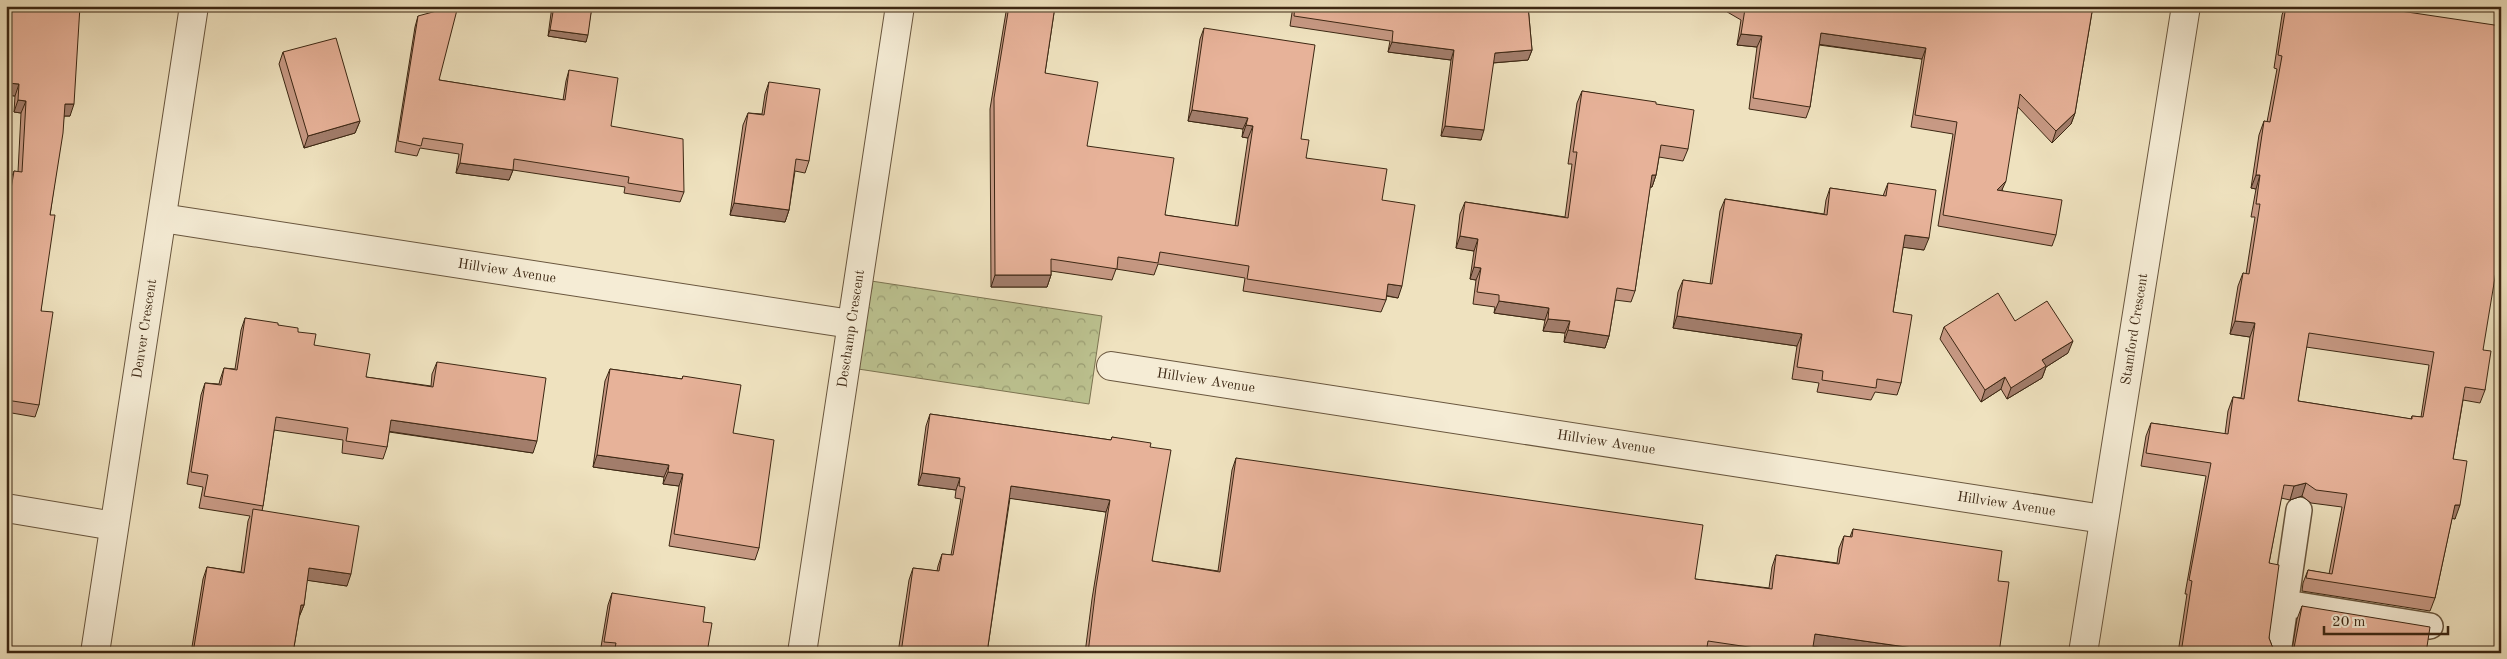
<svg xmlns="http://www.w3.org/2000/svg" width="2507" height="659" viewBox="0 0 2507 659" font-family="'Old Standard TT',serif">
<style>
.park{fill:url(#park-crowns);stroke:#7c7452}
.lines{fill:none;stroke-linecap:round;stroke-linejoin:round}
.service-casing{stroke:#69563e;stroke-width:28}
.minor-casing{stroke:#69563e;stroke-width:30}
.service{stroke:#f5ecd5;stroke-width:25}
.minor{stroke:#f5ecd5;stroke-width:28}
.wall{fill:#c79984;stroke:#3c2713;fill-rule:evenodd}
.shaded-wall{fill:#a27d6b;stroke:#3c2713}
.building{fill:#e7b299;stroke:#3c2713;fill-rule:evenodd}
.labels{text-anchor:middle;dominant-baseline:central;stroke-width:4.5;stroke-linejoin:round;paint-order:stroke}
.street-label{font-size:14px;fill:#3c2713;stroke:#f5ecd5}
</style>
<defs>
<pattern id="park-crowns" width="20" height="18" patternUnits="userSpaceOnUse" patternTransform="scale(1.25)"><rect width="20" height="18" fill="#bcc290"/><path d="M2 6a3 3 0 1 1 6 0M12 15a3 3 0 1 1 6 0" fill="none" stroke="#9a9e74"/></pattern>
</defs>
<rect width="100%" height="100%" fill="#efe2bf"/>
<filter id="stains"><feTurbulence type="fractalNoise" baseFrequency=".004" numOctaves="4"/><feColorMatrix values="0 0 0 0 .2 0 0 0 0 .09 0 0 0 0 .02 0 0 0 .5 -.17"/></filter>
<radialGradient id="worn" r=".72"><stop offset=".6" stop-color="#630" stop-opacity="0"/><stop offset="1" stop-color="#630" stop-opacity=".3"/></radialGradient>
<!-- park -->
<path class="park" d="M858,279L1102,316L1089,404L845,367Z"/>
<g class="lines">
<!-- service casing -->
<g class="service-casing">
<path id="service" d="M2286,603L2430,626
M2278,653L2299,510"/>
</g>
<!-- minor casing -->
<g class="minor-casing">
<g id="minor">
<path id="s1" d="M162,218L851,324"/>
<path id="s2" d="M1111,366L2103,519"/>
<path d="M6,508L114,526"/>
<path id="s3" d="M95,653L194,6"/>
<path id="s4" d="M802,653L900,6"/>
<path id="s5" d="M2083,653L2186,6"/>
</g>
</g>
<!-- service -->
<use href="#service" class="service"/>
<!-- minor -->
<use href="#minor" class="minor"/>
</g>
<!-- wall -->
<path class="wall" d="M6,6L70,116H64L50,215L41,311L39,405L35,417L6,412V204L9,183L14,171L18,172L21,113L14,112L15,96L6,95Z
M552,6H592L586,42L548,36Z
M1007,6H1055L1045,73L1087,146L1165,215L1235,226L1248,138L1242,137L1243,129L1188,121L1200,39L1204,28L1301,139L1306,158L1382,200L1398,298L1386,296V300L1381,312L1243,291L1245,278L1158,264L1154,275L1116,269L1112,280L1051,271V275L1047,287H991L990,109Z
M1293,6H1528L1532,50L1528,60L1493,63L1481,140L1441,136L1451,60L1388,52L1390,41L1290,26Z
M1717,6H2024L2043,9L2044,6H2093L2075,113L2071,124L2052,143L2018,107L2002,190L2056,235L2052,246L1938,226L1953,134L1911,127L1922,59L1819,45L1810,107L1806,118L1749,109L1757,47L1737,45L1741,20Z
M2285,6H2367L2483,350L2485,390L2480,403L2463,400L2453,459L2455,519L2452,518L2435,598L2430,611L2302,591L2303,583L2308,570L2329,574L2342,507L2311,503L2302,496L2290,500L2281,498L2269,563V638L2274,651L2278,653H2178L2187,594H2185L2206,476L2141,466L2146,436L2151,423L2225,434L2228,411L2233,397L2241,398L2250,337L2230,334L2238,286L2243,273L2246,274L2255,217H2251L2256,189L2251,188L2259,135L2264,121L2267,122L2277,69L2274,68L2282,15ZM2306,347L2429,365L2421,417L2412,416L2411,419L2298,401Z
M418,16L439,80L563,100L566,81L569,70L611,126L684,192L680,202L624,193L625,187L513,170L509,180L456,173L459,154L420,148L417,156L395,152L415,27Z
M283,52L360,121L355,133L304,148L279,64Z
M769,82L809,161L805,173L795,171L789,210L785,222L730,215L743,125L748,113L762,114L765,94Z
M1582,91L1656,104L1688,149L1683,161L1659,157L1656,175L1652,187H1650L1635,291L1631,302L1615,300L1609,336L1605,348L1564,342L1565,333L1543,331L1545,320L1494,313L1495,307L1473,304L1476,280L1470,279L1474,251L1456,248L1460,214L1465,202L1565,217L1572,164H1568L1577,103Z
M1888,183L1924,250L1903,247L1893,312L1901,383L1897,395L1875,392L1871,400L1817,392L1819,383L1792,379L1797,346L1673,328L1678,292L1683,280L1710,284L1720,211L1725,199L1824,214L1826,200L1830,188L1883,196Z
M245,318L278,325L298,332L314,345L366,377L431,386L432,374L437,362L533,453L389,432L387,447L383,459L342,453L343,440L274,430L263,506L262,511L347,586L307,580L304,605L299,617L293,653H191L203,579L207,567L241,572L248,521L250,516L199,508L203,487L187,484L201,395L205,383L219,384L220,380L224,368L235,369L241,330Z
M2015,321L2068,353L2046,367L2042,378L2007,399L2001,389L1981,402L1940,339L1944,327Z
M610,369L682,379L683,376L733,433L759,548L755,560L669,546L679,486L663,484L664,477L593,467L605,381Z
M930,414L1111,440L1112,437L1150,447L1152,561L1218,571L1232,470L1236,458L1695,579L1769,588L1772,567L1776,555L1837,563L1839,548L1844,536L1850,537L1853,529L1998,581L1999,653H1858L1813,646L1812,653H1085L1092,599L1106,512L1010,498L987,653H898L909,580L913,568L937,571L938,566L942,554L951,555L961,499L955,498L956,490L918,485L926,426Z
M612,593L703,622L707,653H600L608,605Z
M2302,606L2426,653L2292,650L2297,619Z"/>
<!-- shaded-wall -->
<path class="shaded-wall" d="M550,30L588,35L586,42L548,36Z
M1821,33L1926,48L1922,59L1817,44Z
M1741,34L1762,36L1757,47L1737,45Z
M1392,42L1454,50L1451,60L1388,52Z
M6,44H9L6,51Z
M1532,50L1528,60L1491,63L1495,53Z
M7,83L19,84L15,96L6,95Z
M18,100L26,101L21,113L14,112Z
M65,104H74L70,116H60Z
M1192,110L1248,118L1243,129L1188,121Z
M2075,113L2071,124L2052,143L2056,131Z
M360,121L355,133L304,148L308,136Z
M1246,125L1253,126L1248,138L1242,137Z
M1445,126L1484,130L1481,140L1441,136Z
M460,163L513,170L509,180L456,173Z
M1652,175H1656L1652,187H1647Z
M2256,175H2260L2256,189L2251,188Z
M2006,181L2001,192L1997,190Z
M734,203L789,210L785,222L730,215Z
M1905,235L1929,238L1924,250L1901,247Z
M1460,236L1478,239L1474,251L1456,248Z
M1474,267L1481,268L1476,280L1470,279Z
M995,275H1051L1047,287H991Z
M1388,284L1402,286L1398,298L1384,295Z
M1499,301L1549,308L1545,320L1494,313Z
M1677,316L1802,334L1797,346L1673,328Z
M1548,319L1570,321L1565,333L1543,331Z
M2235,321L2255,323L2250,337L2230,334Z
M1568,330L1609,336L1605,348L1564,342Z
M2073,341L2068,353L2046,367L2042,378L2007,399L2011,388L2042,360Z
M2005,377L2001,389L1981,402L1985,390Z
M391,420L537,441L533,453L387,431Z
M597,455L669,465L664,477L593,467Z
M668,472L683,474L679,486L663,484Z
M922,473L960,478L956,490L918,485Z
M2306,483L2302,496L2290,500L2294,486Z
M1011,486L1110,500L1106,512L1007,498Z
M2455,505H2460L2455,519L2450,518Z
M309,568L351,574L347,586L305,580Z
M301,605H304L299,617H296Z
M1815,634L1948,653H1858L1811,646Z"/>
<!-- building -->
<path class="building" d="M6,6H80L74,104H65L63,133L50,215H55L41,311L53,312L39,405L6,400V207H8L14,171L22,172L26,101L18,100L19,84L7,83L9,44H6Z
M455,6H458L439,80L565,100L569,70L618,78L611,126L683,139L684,192L628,183L629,177L514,159L513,170L460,163L463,144L423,138L421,146L398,141L418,16Z
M554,6H592L588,35L550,30Z
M1009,6H1055L1045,73L1098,82L1087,146L1174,158L1165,215L1238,226L1253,126L1246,125L1248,118L1192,110L1204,28L1315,45L1301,139L1309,140L1306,158L1387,169L1382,200L1415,205L1402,286L1388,284L1386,300L1247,279L1249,266L1160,252L1158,263L1118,257L1117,269L1051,259V275H995L994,98Z
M1295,6H1528L1532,50L1495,53L1484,130L1445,126L1454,50L1392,42L1393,31L1294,16Z
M1741,6H2024L2045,10L2046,6H2093L2075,113L2056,131L2020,94L2006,181L1997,190L2062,200L2056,235L1943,215L1957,122L1915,115L1926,48L1821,33L1810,107L1753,98L1762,36L1741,34L1745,9Z
M2286,6H2367L2501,26V241L2483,350L2491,351L2485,390L2465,387L2453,459L2467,461L2460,505H2455L2435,598L2306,578L2308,570L2332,574L2347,494L2316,490L2306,483L2294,486L2284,485L2269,563L2279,565L2269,638L2274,651L2278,653H2181L2192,581L2189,580L2211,463L2146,453L2151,423L2228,434L2233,397L2244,399L2255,323L2235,321L2243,273L2249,274L2260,204H2256L2260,175H2256L2264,121L2270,122L2282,56L2278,55ZM2309,333L2434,352L2423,417L2412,416V419L2298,401Z
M336,38L360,121L308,136L283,52Z
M769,82L820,89L809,161L796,159L789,210L734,203L748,113L764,115Z
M1582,91L1656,102V104L1694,110L1688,149L1661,145L1656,175H1652L1635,291L1617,288L1609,336L1568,330L1570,321L1548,319L1549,308L1499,301V295L1477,292L1481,268L1474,267L1478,239L1460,236L1465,202L1568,218L1577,152H1573Z
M1888,183L1936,190L1929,238L1905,235L1893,312L1912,315L1901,383L1877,379L1876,388L1822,380L1823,371L1797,367L1802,334L1677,316L1683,280L1712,284L1725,199L1827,215L1830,188L1886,196Z
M1998,293L2015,321L2047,301L2073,341L2042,360L2046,366L2011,388L2005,377L1985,390L1944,327Z
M245,318L278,323V325L298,328V332L316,334L314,345L370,354L366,377L433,387L437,362L546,378L537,441L391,420L387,447L346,441L348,428L276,417L263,506L204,496L208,475L191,472L205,383L221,385L224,368L237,370Z
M610,369L682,379L683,376L741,385L733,433L774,440L759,548L674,534L683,474L668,472L669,465L597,455Z
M930,414L1111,440L1112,437L1151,443L1150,447L1171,450L1152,561L1220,572L1236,458L1703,525L1695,579L1772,589L1776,555L1839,564L1844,536L1852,537L1853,529L2002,551L1998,581L2009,582L1999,653H1948L1815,634L1812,653H1789L1708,641L1706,653H1088L1096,587L1110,500L1011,486L987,653H901L913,568L939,571L942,554L953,555L965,487L959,486L960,478L922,473Z
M253,509L359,526L351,574L309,568L304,605H301L293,653H193L207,567L244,573Z
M612,593L705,607L703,622L712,623L707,653H614L616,643L604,642Z
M2302,606L2430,627L2426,653H2289L2294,648Z"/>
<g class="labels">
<!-- street labels -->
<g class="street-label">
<text stroke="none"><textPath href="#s1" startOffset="349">Hillview Avenue</textPath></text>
<text stroke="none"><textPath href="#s4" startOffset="328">Deschamp Crescent</textPath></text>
<text stroke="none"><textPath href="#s5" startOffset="328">Stamford Crescent</textPath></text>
<text stroke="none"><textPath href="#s3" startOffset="328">Denver Crescent</textPath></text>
<text stroke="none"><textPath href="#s2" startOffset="96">Hillview Avenue</textPath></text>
<text stroke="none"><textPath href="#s2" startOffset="501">Hillview Avenue</textPath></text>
<text stroke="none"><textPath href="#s2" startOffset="906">Hillview Avenue</textPath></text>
</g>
</g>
<!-- margin -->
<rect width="2507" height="659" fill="none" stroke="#efe2bf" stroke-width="25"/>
<rect x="8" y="8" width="2492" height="644" fill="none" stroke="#3c2713" stroke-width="2.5"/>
<rect x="12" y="12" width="2482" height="634" fill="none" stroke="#3c2713"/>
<!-- scale -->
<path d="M2324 626v8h124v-8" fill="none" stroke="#3c2713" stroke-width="2.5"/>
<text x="2332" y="626" font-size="15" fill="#3c2713" stroke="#f5ecd5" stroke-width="4" paint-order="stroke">20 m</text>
<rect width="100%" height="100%" filter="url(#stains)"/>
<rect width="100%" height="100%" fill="url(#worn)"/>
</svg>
